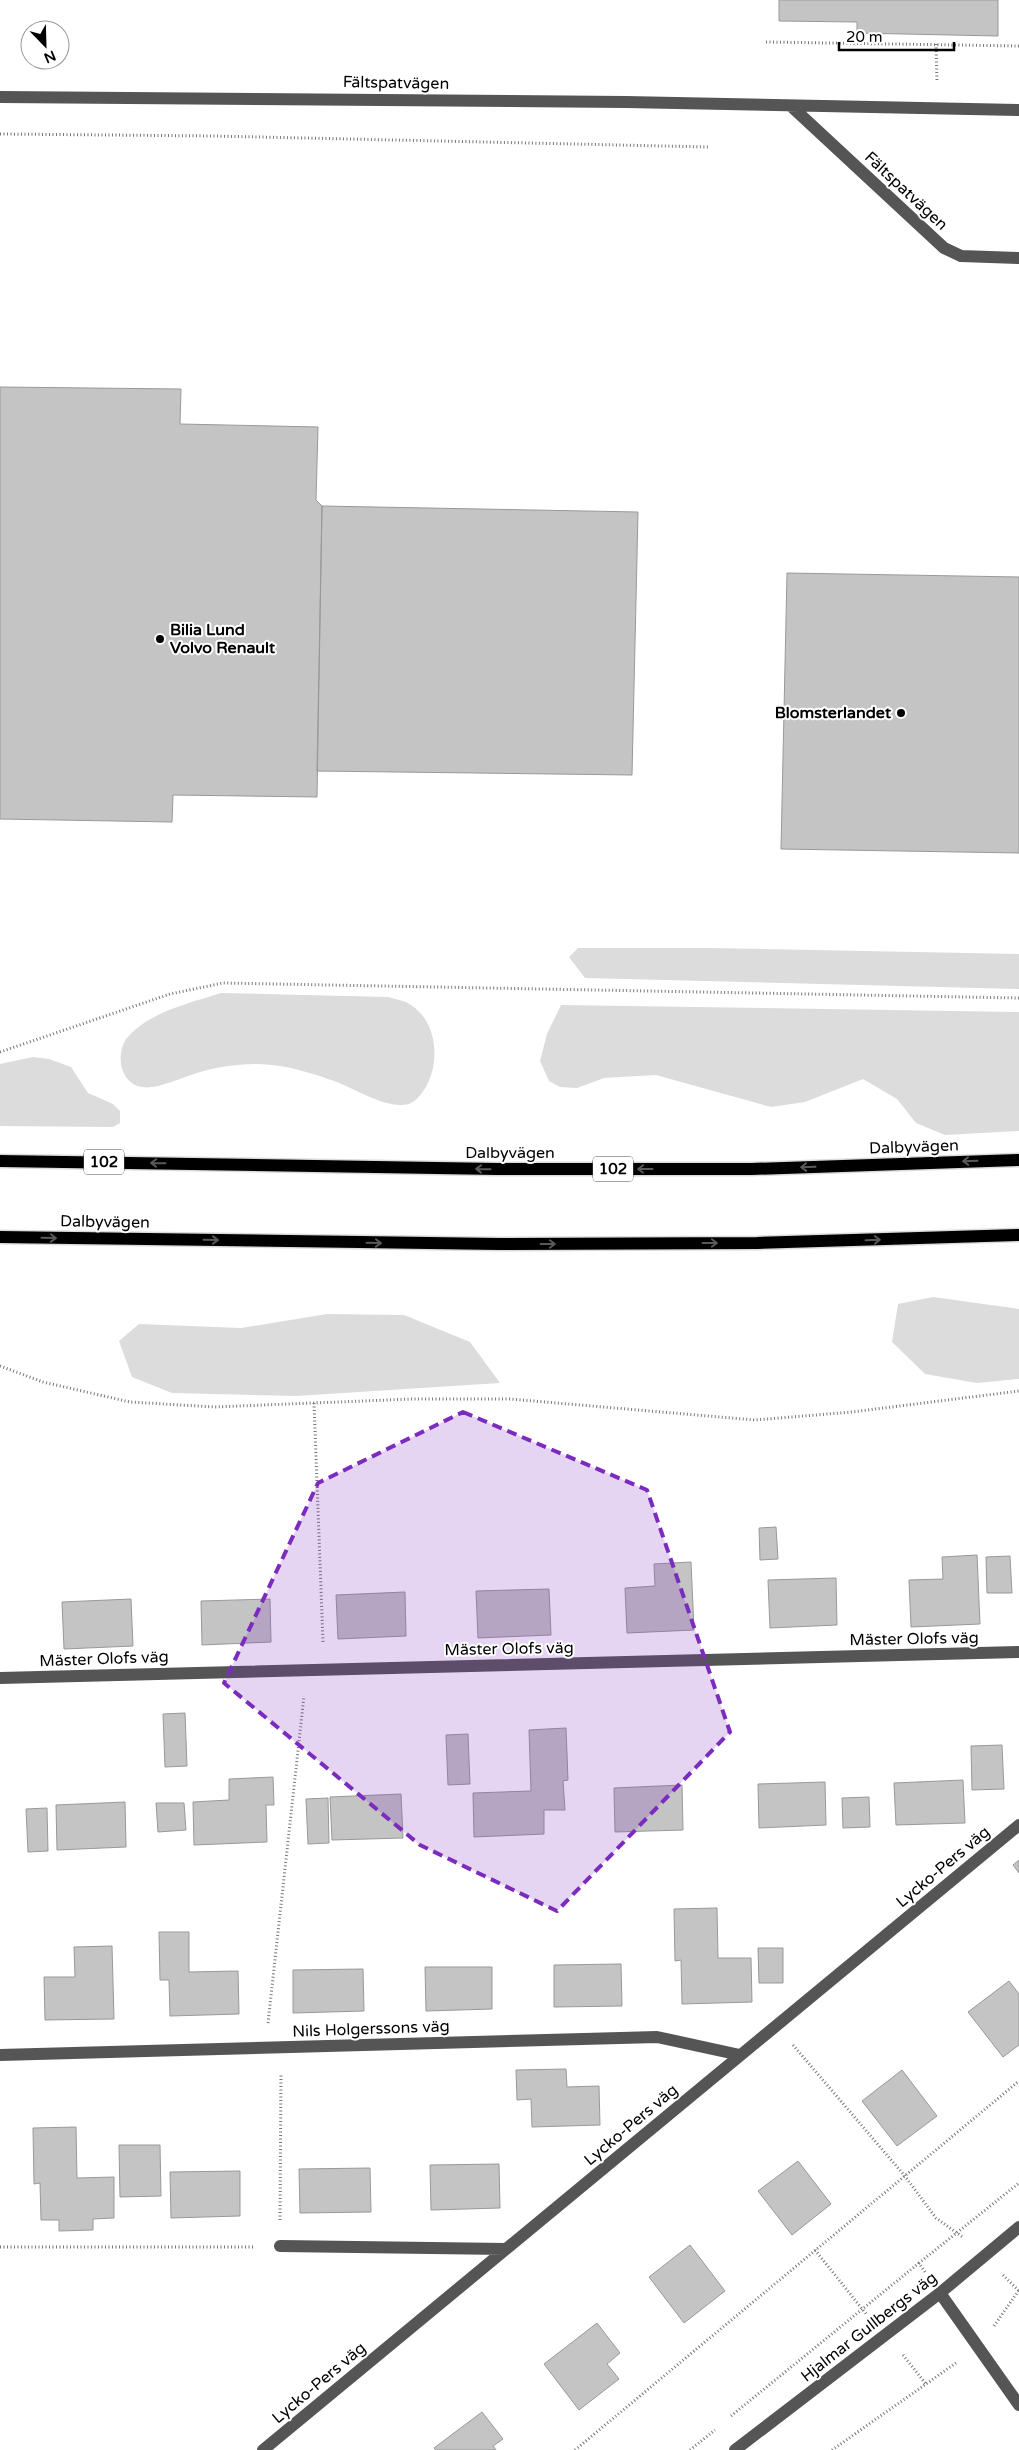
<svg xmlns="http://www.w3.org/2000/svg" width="1019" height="2450" viewBox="0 0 1019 2450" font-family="'Varela Round',sans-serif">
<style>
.green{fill:#dcdcdc}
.building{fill:#c4c4c4;stroke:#999}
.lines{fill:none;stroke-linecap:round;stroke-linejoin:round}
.major-casing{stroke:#dbdbdb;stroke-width:15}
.path{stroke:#777;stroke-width:3;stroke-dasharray:1 2.5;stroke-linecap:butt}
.minor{stroke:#555;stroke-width:12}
.major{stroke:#000;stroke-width:12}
.oneway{stroke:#595959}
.marked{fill:#7b2cbf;fill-opacity:0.2;stroke:#7b2cbf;stroke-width:4;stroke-dasharray:10 6;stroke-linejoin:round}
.poi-dot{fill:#000;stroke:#fff;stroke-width:2}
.labels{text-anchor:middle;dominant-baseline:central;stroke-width:4;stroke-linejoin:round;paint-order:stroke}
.shield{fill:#fff;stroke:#4c4c4c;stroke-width:1}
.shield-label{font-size:15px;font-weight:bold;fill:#000}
.street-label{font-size:16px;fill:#000;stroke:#fff}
.poi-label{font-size:16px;font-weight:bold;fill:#000;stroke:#fff;text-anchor:start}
</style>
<rect width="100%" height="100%" fill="#fff"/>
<!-- green -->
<path class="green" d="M578,948H710L1019,954V989L585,978L569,957Z
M221,993L388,997C394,999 401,1000 406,1002C436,1017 441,1058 427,1085C423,1092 417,1101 409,1104C387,1110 354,1088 334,1081C315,1074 292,1067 272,1065C248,1062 220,1066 197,1073C183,1077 156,1090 142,1087C120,1084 115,1054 127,1038C149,1012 190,1003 221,993Z
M561,1005L1019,1012V1131L945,1135L916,1123L897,1099L863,1079L805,1102L771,1107L656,1075L604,1078L577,1088L560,1087L549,1081L540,1061L547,1034Z
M33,1057L49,1059L71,1067L88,1093L113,1104L120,1111V1123L113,1127L0,1126V1064Z
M933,1297L1019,1309V1379L977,1383L925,1374L892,1342L898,1304Z
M327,1314L404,1315L470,1342L500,1383L296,1396L172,1393L132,1377L119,1341L139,1324L241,1328Z"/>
<!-- building -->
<path class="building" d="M779,0H998V36L857,33V22L779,21Z
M0,387L181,389L180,424L318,427L316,500L322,506L317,797L173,795L172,822L0,819Z
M322,506L638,512L632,775L317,771Z
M787,573L1019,577V853L781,849Z
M776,1527L778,1559L760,1560L759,1528Z
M977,1555L980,1624L911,1627L909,1580L943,1579L942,1557Z
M1010,1556L1012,1593H987L986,1557Z
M691,1562L694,1630L627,1633L625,1588L655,1586L654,1564Z
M836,1578L837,1625L770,1628L768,1580Z
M549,1589L551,1635L478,1638L476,1591Z
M405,1592L406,1636L338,1639L336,1595Z
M131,1599L133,1646L64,1649L62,1602Z
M270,1599L271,1642L202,1645L201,1601Z
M185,1713L187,1766L165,1767L163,1714Z
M566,1728L568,1780L563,1781L565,1810H544V1834L474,1837L473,1793L531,1791L529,1730Z
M468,1734L470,1784L448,1785L446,1735Z
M1002,1745L1004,1789L972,1790L971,1746Z
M273,1777L274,1805H266L267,1842L194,1845L193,1802L229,1800V1779Z
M963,1780L965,1823L896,1825L894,1783Z
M825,1782L826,1825L759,1828L758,1784Z
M682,1785L683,1830L615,1832L614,1788Z
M401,1794L403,1838L332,1840L330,1797Z
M869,1797L870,1827L843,1828L842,1798Z
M328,1798L329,1843L308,1844L306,1799Z
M125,1802L126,1847L57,1850L56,1805Z
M156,1803H184L186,1830L158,1832Z
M47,1808L48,1851L28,1852L26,1809Z
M1019,1860V1873L1013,1865Z
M717,1908L718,1958H751L752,2002L682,2004L681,1960L675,1961L674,1909Z
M159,1932H189V1972L238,1971L239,2014L170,2016L169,1980H160Z
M112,1946L114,2019L45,2020L44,1977H75L74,1947Z
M758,1948H783V1983H759Z
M621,1964L622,2006L554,2007V1965Z
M425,1967H492V2009L426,2011Z
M363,1969L364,2011L293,2013V1970Z
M1009,1981L1019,1994V2045L1003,2057L968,2012Z
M566,2069L567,2087L599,2086L600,2125L532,2127L531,2099L517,2100L516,2070Z
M902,2070L937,2116L897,2146L862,2101Z
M76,2127L77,2178L114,2177V2218L93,2219V2230L59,2231V2220H41L40,2183L34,2184L33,2128Z
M119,2145H160L161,2196L120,2197Z
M798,2161L831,2204L792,2235L758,2191Z
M499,2164L500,2208L431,2210L430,2165Z
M370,2168L371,2212L300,2213L299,2169Z
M240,2171V2216L171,2218L170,2172Z
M690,2245L725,2291L684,2323L649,2277Z
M597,2323L620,2353L607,2364L619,2379L579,2410L544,2364Z
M482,2412L503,2439L493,2446L496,2450H436L434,2448Z"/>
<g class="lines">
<!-- major casing -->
<g class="major-casing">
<path id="major" d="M0,1161L497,1169H752L1019,1160
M0,1237L499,1244L757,1243L1019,1235"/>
</g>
<!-- path -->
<path class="path" d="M766,42L1019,46
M936,44L937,81
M0,134L214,136L708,147
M0,1052L170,994L223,983L1019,998
M0,1366L43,1382L130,1402L215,1407L412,1399H510L755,1420L852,1412L1019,1391
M314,1403L323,1642
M268,2023L304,1696
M793,2045L904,2175L936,2218L964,2238
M280,2220L281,2074
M0,2247H255
M815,2250L867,2315
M925,2272L919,2263L1019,2183
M1003,2275L1019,2291
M994,2326L1019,2290
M903,2355L926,2384
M731,2416L919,2263
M575,2450L1019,2081
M690,2450L715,2430
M832,2450L956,2363"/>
<!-- minor -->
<path class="minor" d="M0,97L626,102L1019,110
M791,106L944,248L961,256L1019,258
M0,1678L1019,1652
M0,2055L657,2037L740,2055
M280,2246L506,2249
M940,2293L1019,2405
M263,2450L1019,1825
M735,2450L940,2293L1019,2227"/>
<!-- major -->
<use href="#major" class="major"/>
</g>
<!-- one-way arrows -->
<defs><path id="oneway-shaft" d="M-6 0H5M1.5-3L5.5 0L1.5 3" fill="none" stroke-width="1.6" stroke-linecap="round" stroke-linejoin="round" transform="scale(1.25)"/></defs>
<g class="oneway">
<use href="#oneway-shaft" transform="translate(970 1161) rotate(178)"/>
<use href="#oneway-shaft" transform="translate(158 1163) rotate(-179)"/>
<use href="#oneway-shaft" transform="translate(808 1167) rotate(178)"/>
<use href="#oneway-shaft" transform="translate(483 1169) rotate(-179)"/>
<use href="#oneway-shaft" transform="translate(645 1169) rotate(180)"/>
<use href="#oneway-shaft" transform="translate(49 1238) rotate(1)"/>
<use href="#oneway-shaft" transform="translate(211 1240) rotate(1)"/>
<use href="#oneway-shaft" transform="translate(873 1240) rotate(-2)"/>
<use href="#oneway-shaft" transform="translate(374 1243) rotate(1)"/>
<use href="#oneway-shaft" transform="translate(710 1243)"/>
<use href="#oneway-shaft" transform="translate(548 1244)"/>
</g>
<!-- marked area -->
<path class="marked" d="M463,1412L647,1490L730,1732L557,1911L420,1845L224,1683L318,1483Z"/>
<!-- markers -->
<g class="poi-dot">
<circle cx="160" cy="639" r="5"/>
<circle cx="901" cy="713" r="5"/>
</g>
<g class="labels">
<!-- shield labels -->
<g class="shield">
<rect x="84" y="1149.5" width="40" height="25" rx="4"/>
<rect x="593" y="1156.5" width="40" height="25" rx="4"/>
</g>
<g class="shield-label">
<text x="104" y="1162">102</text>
<text x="613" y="1169">102</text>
</g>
<!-- street labels -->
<g class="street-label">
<text transform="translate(396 83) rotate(1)">Fältspatvägen</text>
<text transform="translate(906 191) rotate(43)">Fältspatvägen</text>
<text transform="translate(914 1147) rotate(-2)">Dalbyvägen</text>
<text x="510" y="1153">Dalbyvägen</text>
<text transform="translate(105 1222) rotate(1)">Dalbyvägen</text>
<text transform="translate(914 1639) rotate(-1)">Mäster Olofs väg</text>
<text transform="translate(509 1649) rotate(-1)">Mäster Olofs väg</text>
<text transform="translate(104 1659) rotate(-2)">Mäster Olofs väg</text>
<text transform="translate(943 1867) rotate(-40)">Lycko-Pers väg</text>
<text transform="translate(371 2029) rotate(-2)">Nils Holgerssons väg</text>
<text transform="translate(631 2125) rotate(-40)">Lycko-Pers väg</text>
<text transform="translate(869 2327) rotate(-38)">Hjalmar Gullbergs väg</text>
<text transform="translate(319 2383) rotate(-40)">Lycko-Pers väg</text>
</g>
<!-- poi labels -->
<g class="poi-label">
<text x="170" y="630">Bilia Lund<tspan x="170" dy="18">Volvo Renault</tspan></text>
<text x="891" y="713" text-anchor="end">Blomsterlandet</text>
</g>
</g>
<!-- north arrow -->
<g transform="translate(45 45) rotate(157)"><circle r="24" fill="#ffffff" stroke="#999999"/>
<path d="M0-4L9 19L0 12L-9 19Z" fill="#000000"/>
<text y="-8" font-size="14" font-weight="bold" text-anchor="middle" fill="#000000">N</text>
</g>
<!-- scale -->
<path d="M839 42v8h115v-8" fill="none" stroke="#000000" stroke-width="2.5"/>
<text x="846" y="42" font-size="15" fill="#000000" stroke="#ffffff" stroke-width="4" paint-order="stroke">20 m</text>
</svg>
